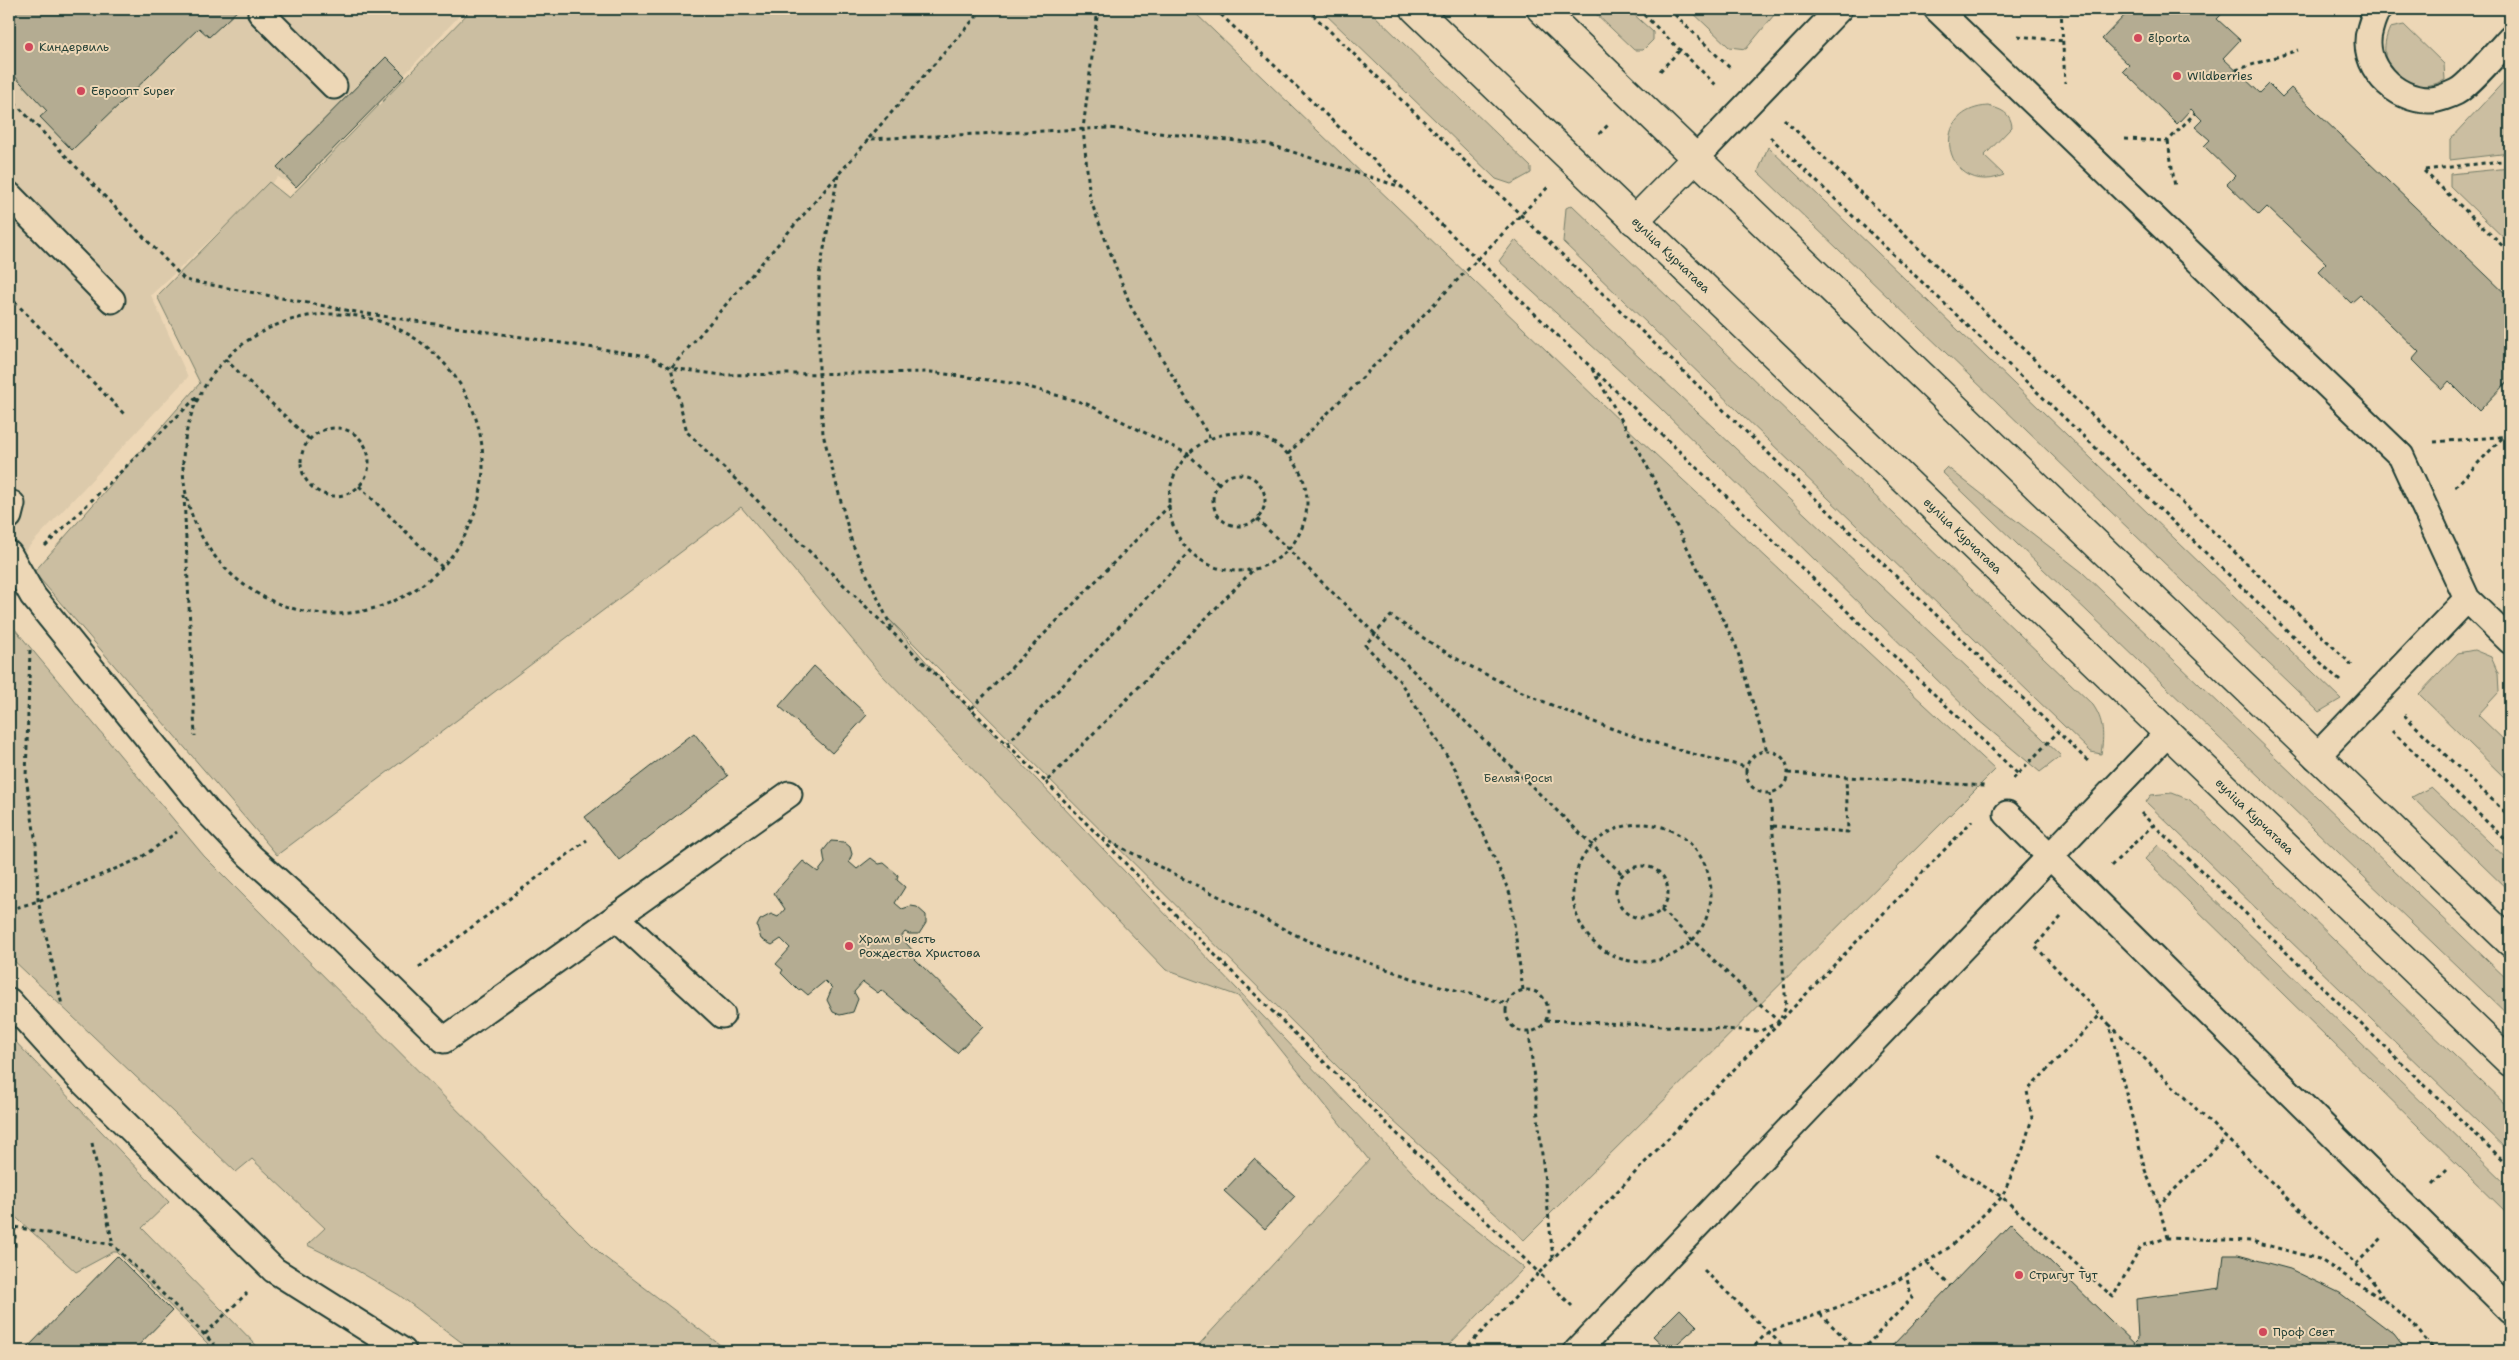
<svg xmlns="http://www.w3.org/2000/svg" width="2519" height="1360" viewBox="0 0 2519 1360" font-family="'Shantell Sans',sans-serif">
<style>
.built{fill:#dccaab}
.green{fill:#cbbea1;stroke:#757e6a}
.building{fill:#b4ac92;stroke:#1f3d34}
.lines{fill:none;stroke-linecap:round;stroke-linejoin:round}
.service-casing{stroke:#1f3d34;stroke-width:29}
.secondary-casing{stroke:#1f3d34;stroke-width:31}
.path{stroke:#1f3d34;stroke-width:3;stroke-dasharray:4 4;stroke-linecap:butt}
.service{stroke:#edd7b6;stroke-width:25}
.secondary{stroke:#edd7b6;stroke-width:28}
.poi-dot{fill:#d1495b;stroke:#edd7b6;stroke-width:2}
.labels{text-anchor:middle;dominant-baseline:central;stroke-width:4;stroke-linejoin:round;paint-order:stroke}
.poi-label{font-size:12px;fill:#1f3d34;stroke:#edd7b6;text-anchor:start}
.street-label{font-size:12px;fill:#1f3d34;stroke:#edd7b6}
.park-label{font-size:12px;fill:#304a3f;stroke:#edd7b6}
</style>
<rect width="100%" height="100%" fill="#edd7b6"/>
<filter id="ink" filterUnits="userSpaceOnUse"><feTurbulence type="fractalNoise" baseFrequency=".02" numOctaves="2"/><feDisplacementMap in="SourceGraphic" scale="10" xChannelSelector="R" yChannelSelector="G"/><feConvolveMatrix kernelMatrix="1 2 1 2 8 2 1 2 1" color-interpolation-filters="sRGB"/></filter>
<g filter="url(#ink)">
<!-- built -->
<path class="built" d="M9,9H460L458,17L407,72L296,187L278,177L151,295L188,377L9,568Z"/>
<!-- green -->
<path class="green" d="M472,9H1191L1625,426L1995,770L1524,1240L1380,1109L889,619L950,689L1438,1199L1524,1268L1443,1351H1193L1369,1160L1238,996L1166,970L882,675L741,507L277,855L34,572L200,383L157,296L269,182L289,198Z
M1320,9H1368L1531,167V173L1511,184L1496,179Z
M1591,9H1628L1653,32V40L1643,50H1634Z
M1689,9H1779L1746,49L1729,47Z
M2404,25L2444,64L2445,80C2407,99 2371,67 2390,28Z
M2510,75V153L2450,160V139Z
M1988,106C2001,109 2011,113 2012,127L1984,156L2004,175C1947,199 1924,110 1988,106Z
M1768,147L2341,699L2319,712L1758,172Z
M2510,168V244L2450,186V174Z
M1572,205L2093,705C2104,721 2104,735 2101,754L2091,752L1563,242L1566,208Z
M1515,240L2061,756L2040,772L1978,720L1658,406L1499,261Z
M1947,467L2082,572L2510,982V1017L1942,472Z
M9,622L204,856L603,1256L728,1351H473L399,1295L346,1264L307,1245L325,1228L252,1159L236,1172L9,956Z
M2474,650L2491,657L2498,673L2499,692L2478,715L2510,746V783L2419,694L2458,653Z
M2431,787L2510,862V892L2412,797Z
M2172,793L2190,800L2510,1109V1153L2146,802L2151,795Z
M2158,845L2510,1188V1216L2145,859Z
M9,1035L169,1202L142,1228L262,1351H215L117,1252H113L76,1272L9,1211Z"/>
<!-- building -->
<path class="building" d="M9,9H239L209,37L199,28L72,150L40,117L47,111L9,70Z
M2123,9H2227L2217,19L2240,40L2223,58L2260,93L2269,84L2282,97L2291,88L2510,298V379L2479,411L2449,381L2442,389L2426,374L2412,360L2419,352L2360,295L2351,303L2318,271L2326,263L2267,207L2259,215L2227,184L2235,176L2204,146L2210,140L2195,127L2202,120L2191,109L2177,124L2123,71L2129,65L2102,39L2127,13Z
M386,57L405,76L296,187L277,167Z
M814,666L867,715L832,753L779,706Z
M694,733L728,776L619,860L585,817Z
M831,841L844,842L850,847L852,854L849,862L857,869L871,858L879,864L884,863L898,875L897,880L905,887L895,903L902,909L911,906L917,907L926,915V923L919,934H909L905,932L901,937L913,951L911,955L983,1026L957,1053L881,990L878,993L863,982L854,992L858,999L853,1012L840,1015L833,1012L827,1000L832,988L825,981L808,995L801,989L798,990L781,973L783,970L776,964L790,948L781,939L772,945L761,939L757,926L760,920L771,914L778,917L785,909L774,893L803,861L818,872L825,863L823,851Z
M1254,1159L1295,1196L1265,1229L1224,1191Z
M2011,1223L2109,1319L2142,1351H1891L1889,1349Z
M2224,1255H2238L2290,1269L2340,1293L2394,1334L2407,1351H2142L2134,1343L2138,1339L2136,1299L2220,1288Z
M117,1256L172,1311L133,1351H24Z
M1680,1309L1697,1326L1669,1351L1653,1336Z"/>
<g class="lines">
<!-- service casing -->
<g class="service-casing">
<path id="service" d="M1937,9L2401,456L2467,599L2510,641
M2379,9C2374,14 2372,22 2370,29C2359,65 2395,101 2430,100C2437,100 2450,95 2456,92C2467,87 2500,49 2510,38
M261,13L334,86
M1696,158L1839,9
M9,195L112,300
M9,516L12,504
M9,554L33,596L207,811L250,856L317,916L444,1040L789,794
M2316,757L2467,599
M2007,814L2510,1310
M616,917L722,1015
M9,1001L78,1077L274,1270L403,1351
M1577,1351L2167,734"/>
</g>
<!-- secondary casing -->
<g class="secondary-casing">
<g id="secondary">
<path id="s1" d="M1415,9L2510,1062"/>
<path d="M1541,9L2510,942"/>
<path d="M1634,221L1696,158"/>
</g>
</g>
<!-- path -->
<path class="path" d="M1098,9L1083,129L1090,199L1131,307L1210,438
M1215,9L2018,774
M1307,9L2090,763
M1638,9L1716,85
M1669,9L1732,70
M2061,9L2065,83
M2018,36L2063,41
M2236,70L2298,50
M1660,71L1680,50
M9,97L185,280L362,313L648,356L671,368L722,375L931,372L1018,384L1087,404L1188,454L1218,483
M1784,119L2353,666
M1599,134L1609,124
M1770,137L2340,681
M869,138L983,9
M2125,139L2168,141L2195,113
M2168,141L2175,187
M2425,170L2510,160
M2424,171L2510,253
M838,175L819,275V373L823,434L852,543L893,631
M9,296L126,416
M183 464a150 150 0 1 1 300 0a150 150 0 1 1-300 0Z
M225,359L309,439
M1592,369L1640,452L1736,646L1767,751
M301 462a34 34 0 1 1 68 0a34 34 0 1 1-68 0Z
M1169 502a69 69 0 1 1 138 0a69 69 0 1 1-138 0Z
M2434,442L2510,436
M1288,454L1548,187
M1213 500a26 26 0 1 1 52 0a26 26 0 1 1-52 0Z
M359,486L443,568
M2455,487L2510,430
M184,495L195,736
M1170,505L971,709L1046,782L1252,571
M1257,519L1622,874
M45,546L198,396
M30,650L26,777L36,844L38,901L62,1005
M971,709L687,432L671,368L869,139L1108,128L1268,144L1404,188
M2404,715L2510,817
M2392,731L2510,844
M1007,744L1190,552
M1746 772a21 21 0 1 1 42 0a21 21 0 1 1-42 0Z
M1788,773L1985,786
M2013,779L2058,732
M1046,782L1217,957L1539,1273L1972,821
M1770,793L1786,1007L1781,1018
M2141,813L2510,1167
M1573 893a69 69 0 1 1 138 0a69 69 0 1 1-138 0Z
M1773,826L1848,832L1846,777
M1102,838L1308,941L1414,979L1508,1004
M1616 892a26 26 0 1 1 52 0a26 26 0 1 1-52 0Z
M2111,866L2153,825
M9,910L38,901L139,859L177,832
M1661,910L1779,1022
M2061,917L2035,946L2109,1024L2145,1170L2159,1205
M419,967L587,840
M1523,990L1510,894L1456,770L1399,680L1365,645L1391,616C1416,633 1442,651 1468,665C1556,712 1650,746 1747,767
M1506 1011a21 21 0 1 1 42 0a21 21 0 1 1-42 0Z
M1546,1020L1760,1031L1777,1023
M2109,1024L2369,1277L2384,1299
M1529,1032L1553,1258
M92,1143L113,1245
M1935,1157L2002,1197L2113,1297L2141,1246L2167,1238L2251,1241L2319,1259L2385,1301L2412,1323L2435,1351
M2433,1184L2447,1170
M9,1221L15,1227V1246L9,1253
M15,1227L113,1245L214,1344L215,1351
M2167,1238L2159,1205L2226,1138
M1927,1262L1950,1286
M2356,1264L2384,1236
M1704,1270L1788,1351
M1820,1314L1858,1351
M205,1334L247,1293
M1463,1351L1539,1273L1572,1306
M1749,1351L1768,1332L1852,1302L1898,1280L1950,1247L2002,1197L2023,1149L2032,1118L2027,1091L2100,1015
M1861,1351L1912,1298L1906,1275"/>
<!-- service -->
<use href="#service" class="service"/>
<!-- secondary -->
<use href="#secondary" class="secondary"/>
</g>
</g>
<!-- markers -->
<g class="poi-dot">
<circle cx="2138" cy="38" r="5"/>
<circle cx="29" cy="47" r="5"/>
<circle cx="2177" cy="76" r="5"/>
<circle cx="81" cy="91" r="5"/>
<circle cx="849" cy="946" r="5"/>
<circle cx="2019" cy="1275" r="5"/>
<circle cx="2263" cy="1332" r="5"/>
</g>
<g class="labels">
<!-- poi labels -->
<g class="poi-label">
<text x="2148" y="38">ēlporta</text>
<text x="39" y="47">Киндервиль</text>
<text x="2187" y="76">Wildberries</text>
<text x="91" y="91">Евроопт Super</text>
<text x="859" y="939">Храм в честь<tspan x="859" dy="14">Рождества Христова</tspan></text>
<text x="2029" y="1275">Стригут Тут</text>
<text x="2273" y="1332">Проф Свет</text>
</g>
<!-- street labels -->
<g class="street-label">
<text stroke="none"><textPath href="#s1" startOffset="355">вуліца Курчатава</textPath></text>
<text stroke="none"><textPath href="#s1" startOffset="760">вуліца Курчатава</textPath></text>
<text stroke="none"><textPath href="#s1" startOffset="1165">вуліца Курчатава</textPath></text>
</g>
<!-- park labels -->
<g class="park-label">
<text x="1518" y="778">Белыя Росы</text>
</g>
</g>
<!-- margin -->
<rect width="2519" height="1360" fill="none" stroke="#edd7b6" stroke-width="30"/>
<rect x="15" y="15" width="2489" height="1330" fill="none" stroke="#1f3d34" stroke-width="2" filter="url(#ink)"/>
</svg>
